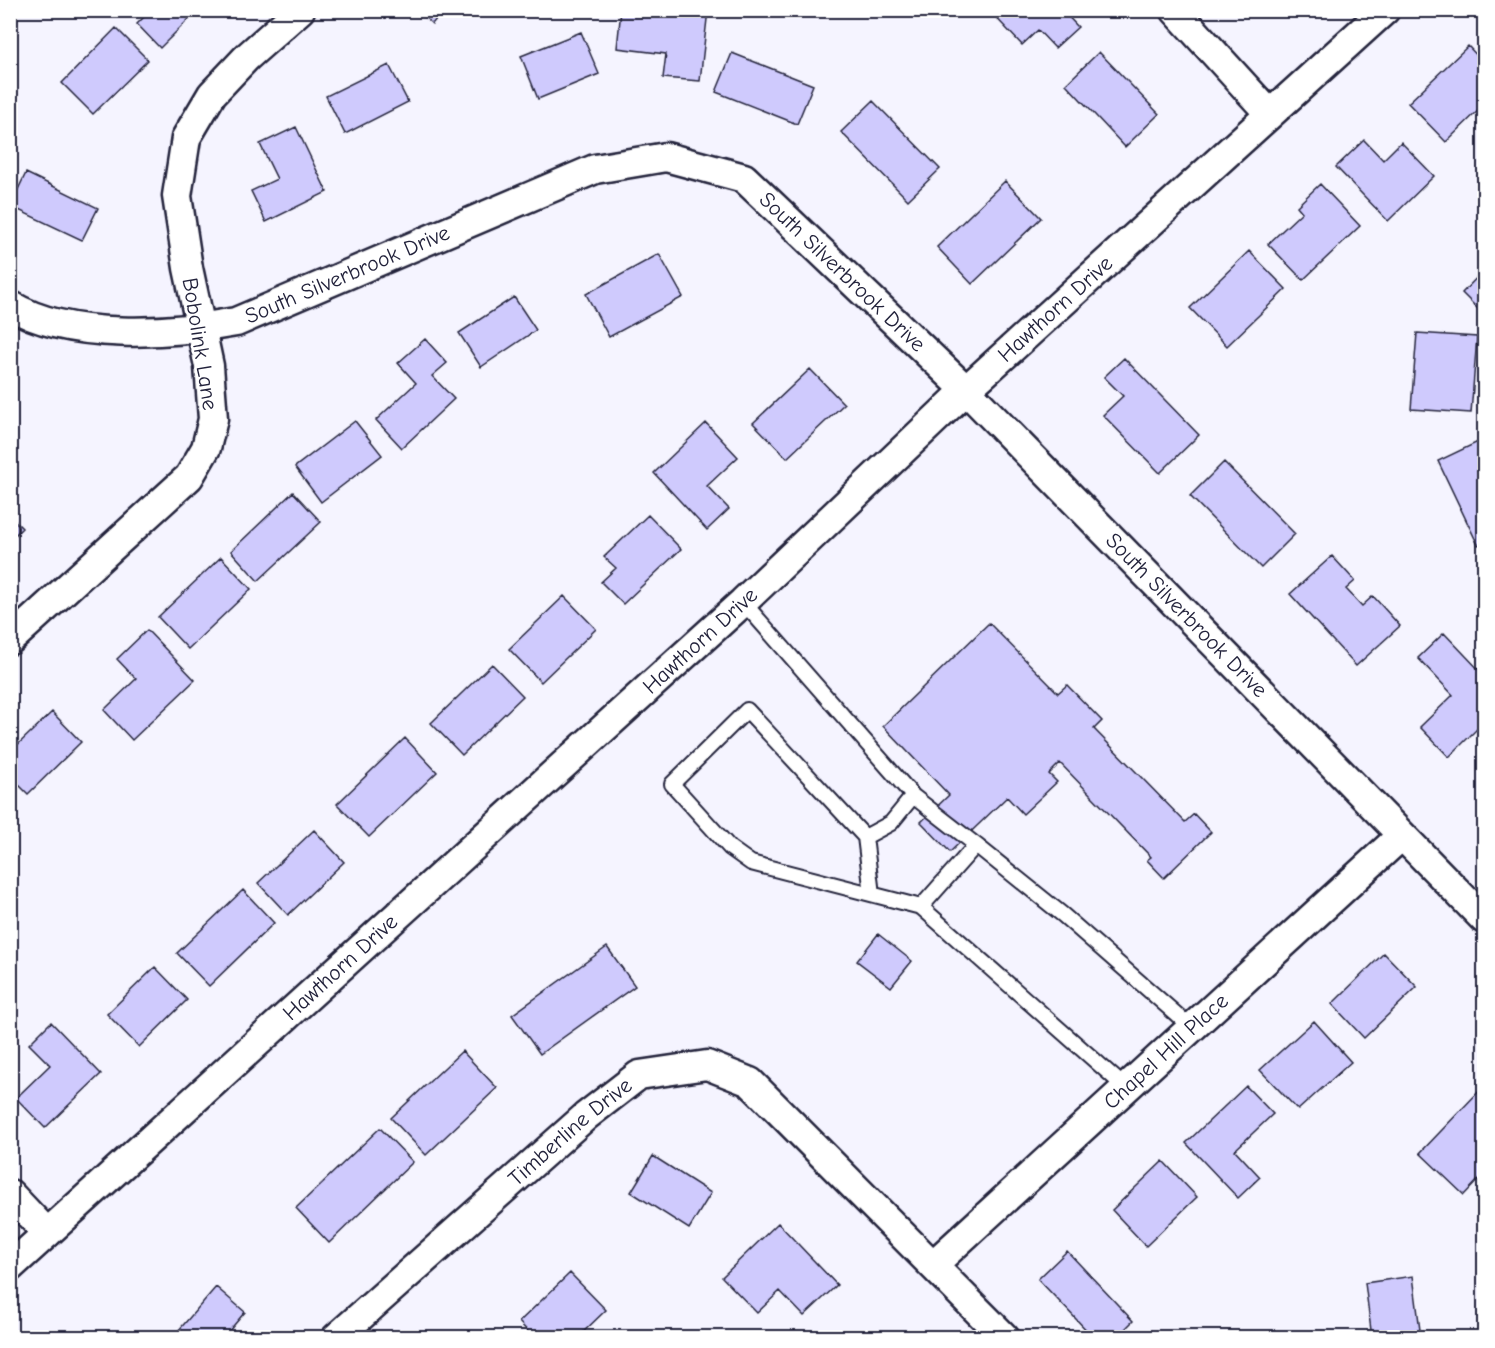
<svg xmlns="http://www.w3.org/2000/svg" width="1495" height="1348" viewBox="0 0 1495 1348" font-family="'Comic Neue',sans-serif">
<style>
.building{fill:#cfcafd;stroke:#22223b;stroke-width:1.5}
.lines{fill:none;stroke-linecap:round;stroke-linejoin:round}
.lane-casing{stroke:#22223b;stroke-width:18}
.street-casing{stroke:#22223b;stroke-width:33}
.lane{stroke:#fff;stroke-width:14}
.street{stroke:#fff;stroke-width:28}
.labels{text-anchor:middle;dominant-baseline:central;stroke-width:5;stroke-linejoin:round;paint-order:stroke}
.street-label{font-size:22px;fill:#22223b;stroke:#fff}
</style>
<rect width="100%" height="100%" fill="#f5f4ff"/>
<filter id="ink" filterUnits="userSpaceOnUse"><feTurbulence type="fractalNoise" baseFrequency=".0167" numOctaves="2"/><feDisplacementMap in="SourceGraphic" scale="12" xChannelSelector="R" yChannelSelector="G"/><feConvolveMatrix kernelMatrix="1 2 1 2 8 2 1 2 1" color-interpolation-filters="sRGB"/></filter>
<g filter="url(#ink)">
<!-- building -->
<path class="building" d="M151,10H198L160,48L137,24Z
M417,10H444L432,24Z
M621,10H708L700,81L663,78L666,54L617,48Z
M989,10H1062L1078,27L1055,48L1038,30L1022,45Z
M116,28L148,60L93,114L62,83Z
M581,32L599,74L538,99L521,56Z
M1468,46L1484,63V105L1446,142L1408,103Z
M1099,52L1159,114L1125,147L1066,84Z
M732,53L813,85L797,124L716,92Z
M389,65L408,102L345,134L326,96Z
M873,101L940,169L908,200L841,132Z
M296,127L327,192L266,222L251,191L277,179L260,144Z
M1364,140L1383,160L1401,142L1434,176L1388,221L1336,167Z
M26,173L98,208L82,240L10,206Z
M1005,181L1041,218L972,284L937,247Z
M1320,184L1360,226L1303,280L1268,244L1302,212L1297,206Z
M1249,251L1286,289L1227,346L1190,308Z
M659,254L683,297L609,337L586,294Z
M1484,270V315L1462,293Z
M514,297L536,330L481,367L459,333Z
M1417,333L1477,337L1471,413L1411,409Z
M425,339L447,363L432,376L454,399L402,448L376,420L416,383L398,363Z
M1124,358L1199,435L1160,473L1103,415L1123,396L1104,377Z
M810,369L844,404L787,458L753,423Z
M355,421L382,455L321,502L295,467Z
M706,423L738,457L707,486L729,509L707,530L654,473Z
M1480,441L1484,451V542L1478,545L1438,461Z
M1224,462L1295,534L1261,568L1190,496Z
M293,492L321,522L258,581L231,551Z
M648,515L681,549L623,604L601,582L616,568L604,557Z
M10,516L22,528L10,540Z
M1332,556L1355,581L1346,589L1362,606L1373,596L1400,626L1356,666L1290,594Z
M221,557L251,589L188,649L158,617Z
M564,596L596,629L541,682L509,649Z
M989,623L1058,693L1067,685L1102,721L1094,729L1185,822L1194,814L1211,832L1164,878L1147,860L1151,857L1060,763L1049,774L1057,782L1023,814L1007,797L950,852L921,822L949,795L883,726Z
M147,630L195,680L132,740L104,710L136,679L117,659Z
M1444,633L1484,675V722L1449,757L1420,727L1453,695L1418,658Z
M492,664L523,696L462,755L431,723Z
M52,712L81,742L28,794L10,776V752Z
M405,738L437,772L369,837L337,804Z
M314,830L344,862L288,915L258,883Z
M243,890L274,923L209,986L177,953Z
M878,934L912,961L891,987L857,961Z
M607,947L635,986L540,1054L512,1015Z
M1384,953L1417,987L1364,1038L1332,1004Z
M155,967L187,1000L139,1047L107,1014Z
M1314,1021L1351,1062L1298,1110L1260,1070Z
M51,1022L101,1074L45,1128L16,1098L50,1065L29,1044Z
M462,1051L497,1088L426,1155L391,1118Z
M1246,1086L1273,1114L1235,1150L1260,1177L1238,1198L1186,1143Z
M1483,1087L1484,1174L1464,1195L1420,1153Z
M380,1128L413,1162L329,1243L296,1208Z
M653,1156L711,1193L689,1229L631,1192Z
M1163,1161L1197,1197L1146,1246L1112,1210Z
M778,1223L837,1285L804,1316L780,1291L757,1313L722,1277Z
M1067,1251L1133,1321L1116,1338H1094L1038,1279Z
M570,1273L606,1310L577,1338H534L519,1322Z
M1413,1276L1421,1338H1372L1365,1283Z
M216,1287L245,1312L223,1338H172Z"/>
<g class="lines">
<!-- lane casing -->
<g class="lane-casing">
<path id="lane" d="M743,602L913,796L891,823L865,837
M913,796L976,845
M872,894L865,837L747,710L672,784L730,848L751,863L921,907L976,845L1063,915L1192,1028
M921,907L1126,1088"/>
</g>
<!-- street casing -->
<g class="street-casing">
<g id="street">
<path d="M1175,10L1269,113"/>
<path id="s1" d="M10,305C69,341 171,334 236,322L595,169L666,157L744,178L966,390L1484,919"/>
<path d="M10,640L189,477L206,448L213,419L209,366L188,268L177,196L186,138L212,94L247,57L300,10"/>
<path d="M10,1194L47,1233"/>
<path id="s2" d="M933,1265L1401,836"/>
<path id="s3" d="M10,1267L743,602L966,390L1385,10"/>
<path id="s4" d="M336,1338L586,1116L639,1075L707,1065L750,1082L1005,1338"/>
</g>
</g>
<!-- lane -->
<use href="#lane" class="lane"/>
<!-- street -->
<use href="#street" class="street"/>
</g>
</g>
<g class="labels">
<!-- street labels -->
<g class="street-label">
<text stroke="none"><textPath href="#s1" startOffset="910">South Silverbrook Drive</textPath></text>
<text stroke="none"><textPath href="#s1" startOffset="352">South Silverbrook Drive</textPath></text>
<text stroke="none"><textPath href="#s3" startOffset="1418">Hawthorn Drive</textPath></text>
<text transform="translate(200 344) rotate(81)">Bobolink Lane</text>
<text stroke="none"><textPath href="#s1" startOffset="1396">South Silverbrook Drive</textPath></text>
<text stroke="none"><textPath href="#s3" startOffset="932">Hawthorn Drive</textPath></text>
<text stroke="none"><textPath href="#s3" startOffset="446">Hawthorn Drive</textPath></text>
<text stroke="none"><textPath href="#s2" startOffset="316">Chapel Hill Place</textPath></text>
<text stroke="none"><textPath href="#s4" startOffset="312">Timberline Drive</textPath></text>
</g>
</g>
<!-- margin -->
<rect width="1495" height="1348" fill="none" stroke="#fff" stroke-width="36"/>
<rect x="18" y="18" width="1459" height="1312" fill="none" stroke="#22223b" stroke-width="2" filter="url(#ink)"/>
</svg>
